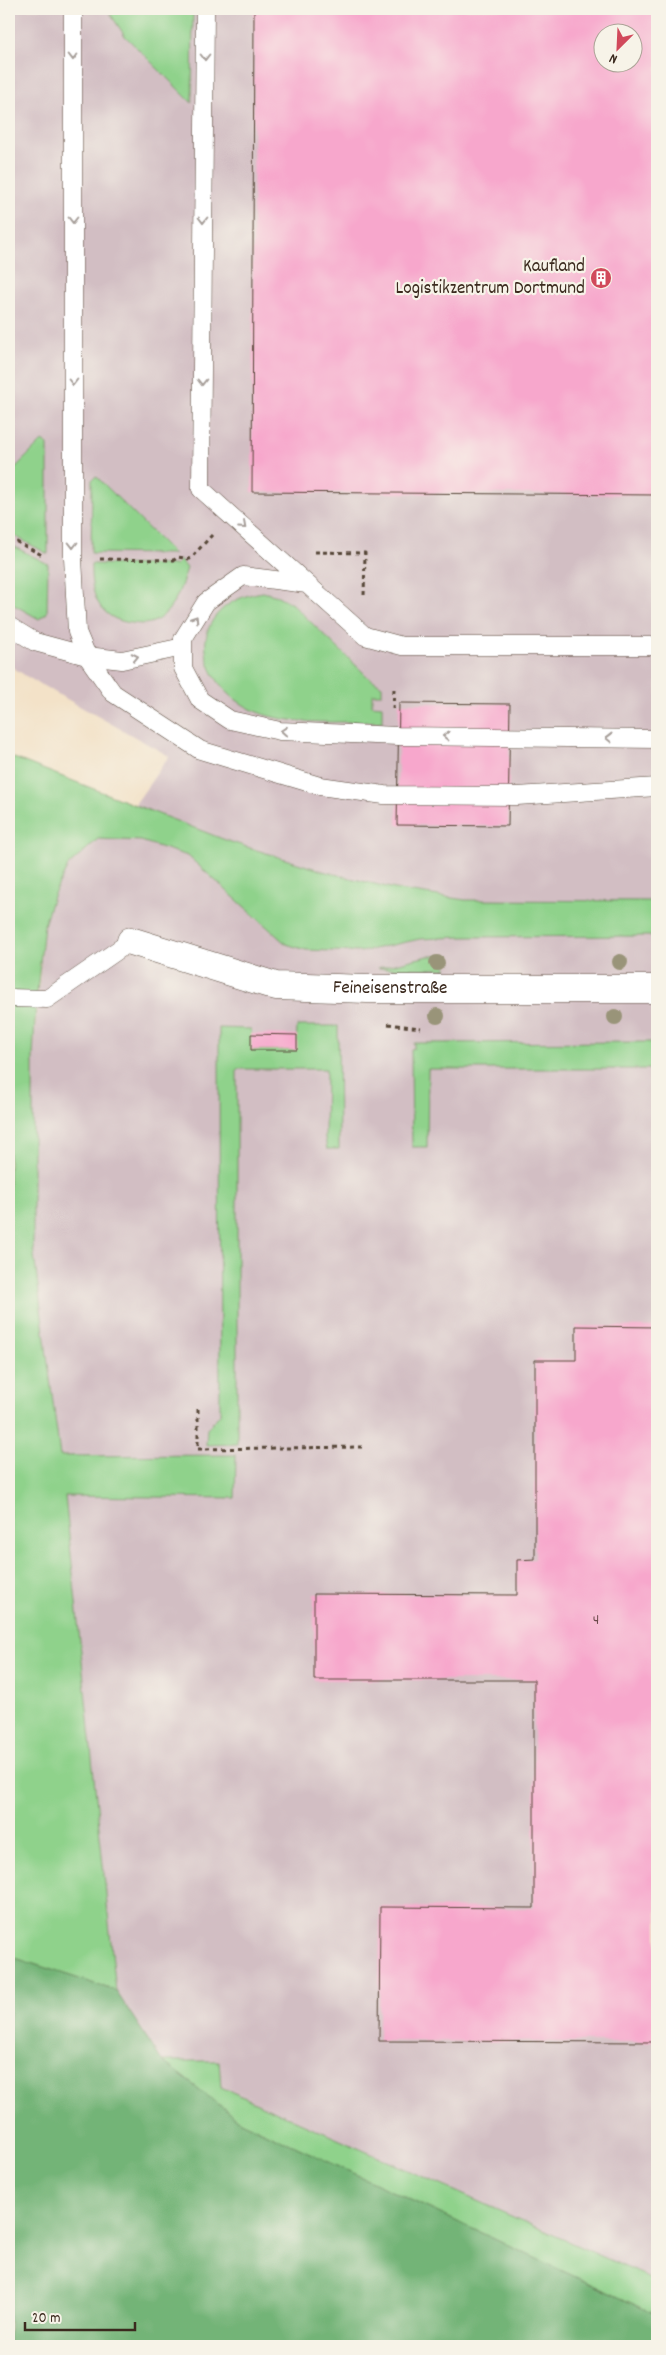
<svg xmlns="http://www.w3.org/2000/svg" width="666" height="2355" viewBox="0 0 666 2355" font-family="Dekko,sans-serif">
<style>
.industrial{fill:#d2bec3;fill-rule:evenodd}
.green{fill:#8fd28b;stroke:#657e54}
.forest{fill:#73b477;stroke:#576f4a}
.building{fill:#f7a7cc;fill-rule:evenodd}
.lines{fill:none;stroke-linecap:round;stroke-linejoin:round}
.lane-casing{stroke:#574638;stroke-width:19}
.street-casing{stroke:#574638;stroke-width:29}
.path{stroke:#574638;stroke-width:3;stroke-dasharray:4 4;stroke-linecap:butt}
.lane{stroke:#fff;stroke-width:18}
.street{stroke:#fff;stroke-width:28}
.tree{fill:#999479}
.oneway{stroke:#a79f9a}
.labels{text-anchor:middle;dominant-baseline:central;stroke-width:4.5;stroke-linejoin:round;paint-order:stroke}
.number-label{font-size:16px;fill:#6a494a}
.poi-label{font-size:19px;fill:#3b2a1e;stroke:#f7f3e8;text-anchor:end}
.street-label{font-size:19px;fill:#3b2a1e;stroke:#f7f3e8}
</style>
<rect width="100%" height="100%" fill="#f7f3e8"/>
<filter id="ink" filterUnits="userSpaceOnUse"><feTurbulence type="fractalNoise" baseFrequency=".02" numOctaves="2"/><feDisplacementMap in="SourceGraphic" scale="10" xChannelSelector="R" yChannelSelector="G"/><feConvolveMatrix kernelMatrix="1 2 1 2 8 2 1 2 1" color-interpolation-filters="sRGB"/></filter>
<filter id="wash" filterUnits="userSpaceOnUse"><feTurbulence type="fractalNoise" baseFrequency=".0096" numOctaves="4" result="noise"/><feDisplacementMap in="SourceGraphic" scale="20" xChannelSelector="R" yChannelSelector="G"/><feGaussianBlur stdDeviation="1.12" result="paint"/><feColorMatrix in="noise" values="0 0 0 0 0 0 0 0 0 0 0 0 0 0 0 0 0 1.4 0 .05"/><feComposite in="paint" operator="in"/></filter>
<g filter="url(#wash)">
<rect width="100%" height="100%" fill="#f3e2c8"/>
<!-- industrial -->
<path class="industrial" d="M9,9H657V2315L239,2120L162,2061L116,1991L71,1560L33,1247V1056L44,925L53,896L68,866L98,839L124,820L169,756L29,678L9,665ZM604,32H634V62H604Z"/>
<!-- green -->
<path class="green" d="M107,9H193L192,103L125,36Z
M42,441L48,445V554L9,533V474Z
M96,476L174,554L91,553L92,480Z
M9,544L48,564L47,613L39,619L9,602Z
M180,560L187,568C181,587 175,609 157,620C149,625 140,624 131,623C98,619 90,593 91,564L176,565Z
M263,592L278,596L292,604L368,677L382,686V694H372V705L382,706V722C345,721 290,726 257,712C191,683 184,604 263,592Z
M9,756L228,841L326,872L399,890L465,900L657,901V936L462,937L420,939L360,952L306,950L286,944L188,856L141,841L98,839L68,866L53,896L44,925L36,1002L33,1056V1247L60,1456L236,1455L235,1498L65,1496L116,1991L9,1956Z
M428,956H446V969L378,968Z
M297,1026H338L339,1149H327L325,1138L326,1069H237V1444L206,1445L207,1429L220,1414L219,1028L251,1029L252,1050H296Z
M657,1042V1069H428L427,1147H412L411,1049L414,1048V1043Z
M162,2061H219L221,2087L657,2281V2315L239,2120Z"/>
<!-- forest -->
<path class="forest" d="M9,1956L116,1991L162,2061L239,2120L657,2315V2346H9Z"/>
<g id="blocks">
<!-- building -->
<path class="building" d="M254,9H657V495L252,492ZM604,32H634V62H604Z
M399,703L510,704L508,826L397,825Z
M251,1034L297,1035V1050H251Z
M576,1326L657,1327V2042L379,2041L380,1907L534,1908V1680H314V1594L517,1595V1560L535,1559V1360H576Z"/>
</g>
</g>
<g filter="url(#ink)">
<use href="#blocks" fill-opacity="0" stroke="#574638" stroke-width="1"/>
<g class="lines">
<!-- lane casing -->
<g class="lane-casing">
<path id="lane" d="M73,9V558L77,632L87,656L113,693L200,750L320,786L384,795L517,796L657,787
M205,9L201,489L365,636L402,646H657
M307,584L243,576L206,602L183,639V668L200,700L230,720L280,731L398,736L657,739
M9,626L35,642L87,656L122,660L183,647
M9,998L47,999L131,941"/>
</g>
<!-- street casing -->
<g class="street-casing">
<g id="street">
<path id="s1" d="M131,941L276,986L367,989H657"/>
</g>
</g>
<!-- path -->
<path class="path" d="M9,538L44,556
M315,552L365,553L364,597
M100,559L174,560L178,557L190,559L212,535
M393,709L394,689
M388,1024L421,1028
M198,1409V1449L364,1447"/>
<!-- lane -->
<use href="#lane" class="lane"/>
<!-- street -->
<use href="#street" class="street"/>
</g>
<!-- trees -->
<g class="tree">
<circle cx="620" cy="962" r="8"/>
<circle cx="437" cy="963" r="8"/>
<circle cx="437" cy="1016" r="8"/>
<circle cx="615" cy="1017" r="8"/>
</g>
<!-- one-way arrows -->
<defs><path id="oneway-chevron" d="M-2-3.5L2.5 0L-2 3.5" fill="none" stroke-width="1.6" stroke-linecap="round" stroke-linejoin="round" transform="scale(1.25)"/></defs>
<g class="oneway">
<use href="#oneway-chevron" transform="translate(73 57) rotate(90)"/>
<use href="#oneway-chevron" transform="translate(205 57) rotate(90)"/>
<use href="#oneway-chevron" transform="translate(73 220) rotate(90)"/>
<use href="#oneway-chevron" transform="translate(203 220) rotate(90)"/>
<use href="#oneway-chevron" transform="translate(73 382) rotate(90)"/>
<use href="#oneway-chevron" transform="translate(202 382) rotate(90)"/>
<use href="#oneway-chevron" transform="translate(243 526) rotate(42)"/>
<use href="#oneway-chevron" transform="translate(73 545) rotate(90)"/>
<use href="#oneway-chevron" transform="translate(195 619) rotate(-58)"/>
<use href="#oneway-chevron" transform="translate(135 657) rotate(-12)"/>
<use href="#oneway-chevron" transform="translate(284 731) rotate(-175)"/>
<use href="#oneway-chevron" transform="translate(446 736) rotate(-179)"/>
<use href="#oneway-chevron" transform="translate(609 738) rotate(-179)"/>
</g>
</g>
<!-- icons -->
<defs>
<g id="building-disc" transform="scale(1.125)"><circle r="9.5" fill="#d1495b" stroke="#f7f3e8"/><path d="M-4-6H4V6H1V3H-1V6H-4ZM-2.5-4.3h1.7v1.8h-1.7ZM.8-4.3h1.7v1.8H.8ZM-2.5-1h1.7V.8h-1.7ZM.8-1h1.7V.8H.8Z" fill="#fff"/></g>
</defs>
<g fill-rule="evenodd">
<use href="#building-disc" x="601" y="278"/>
</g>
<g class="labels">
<!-- number labels -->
<g class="number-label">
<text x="596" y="1620">4</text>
</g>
<!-- poi labels -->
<g class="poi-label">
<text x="585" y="267">Kaufland<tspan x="585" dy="22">Logistikzentrum Dortmund</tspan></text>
</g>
<!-- street labels -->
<g class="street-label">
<text stroke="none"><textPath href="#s1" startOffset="266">Feineisenstraße</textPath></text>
</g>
</g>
<!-- margin -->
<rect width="666" height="2355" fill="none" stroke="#f7f3e8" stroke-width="30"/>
<!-- north arrow -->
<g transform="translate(618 48) rotate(204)"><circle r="24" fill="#f7f3e8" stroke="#aca397"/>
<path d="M0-4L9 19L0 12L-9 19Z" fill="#d1495b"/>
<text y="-8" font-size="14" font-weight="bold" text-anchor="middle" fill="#3b2a1e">N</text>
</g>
<!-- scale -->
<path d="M25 2322v8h110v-8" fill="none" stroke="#3b2a1e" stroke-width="2.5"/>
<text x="32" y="2322" font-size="15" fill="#3b2a1e" stroke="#f7f3e8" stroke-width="4" paint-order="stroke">20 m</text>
</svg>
